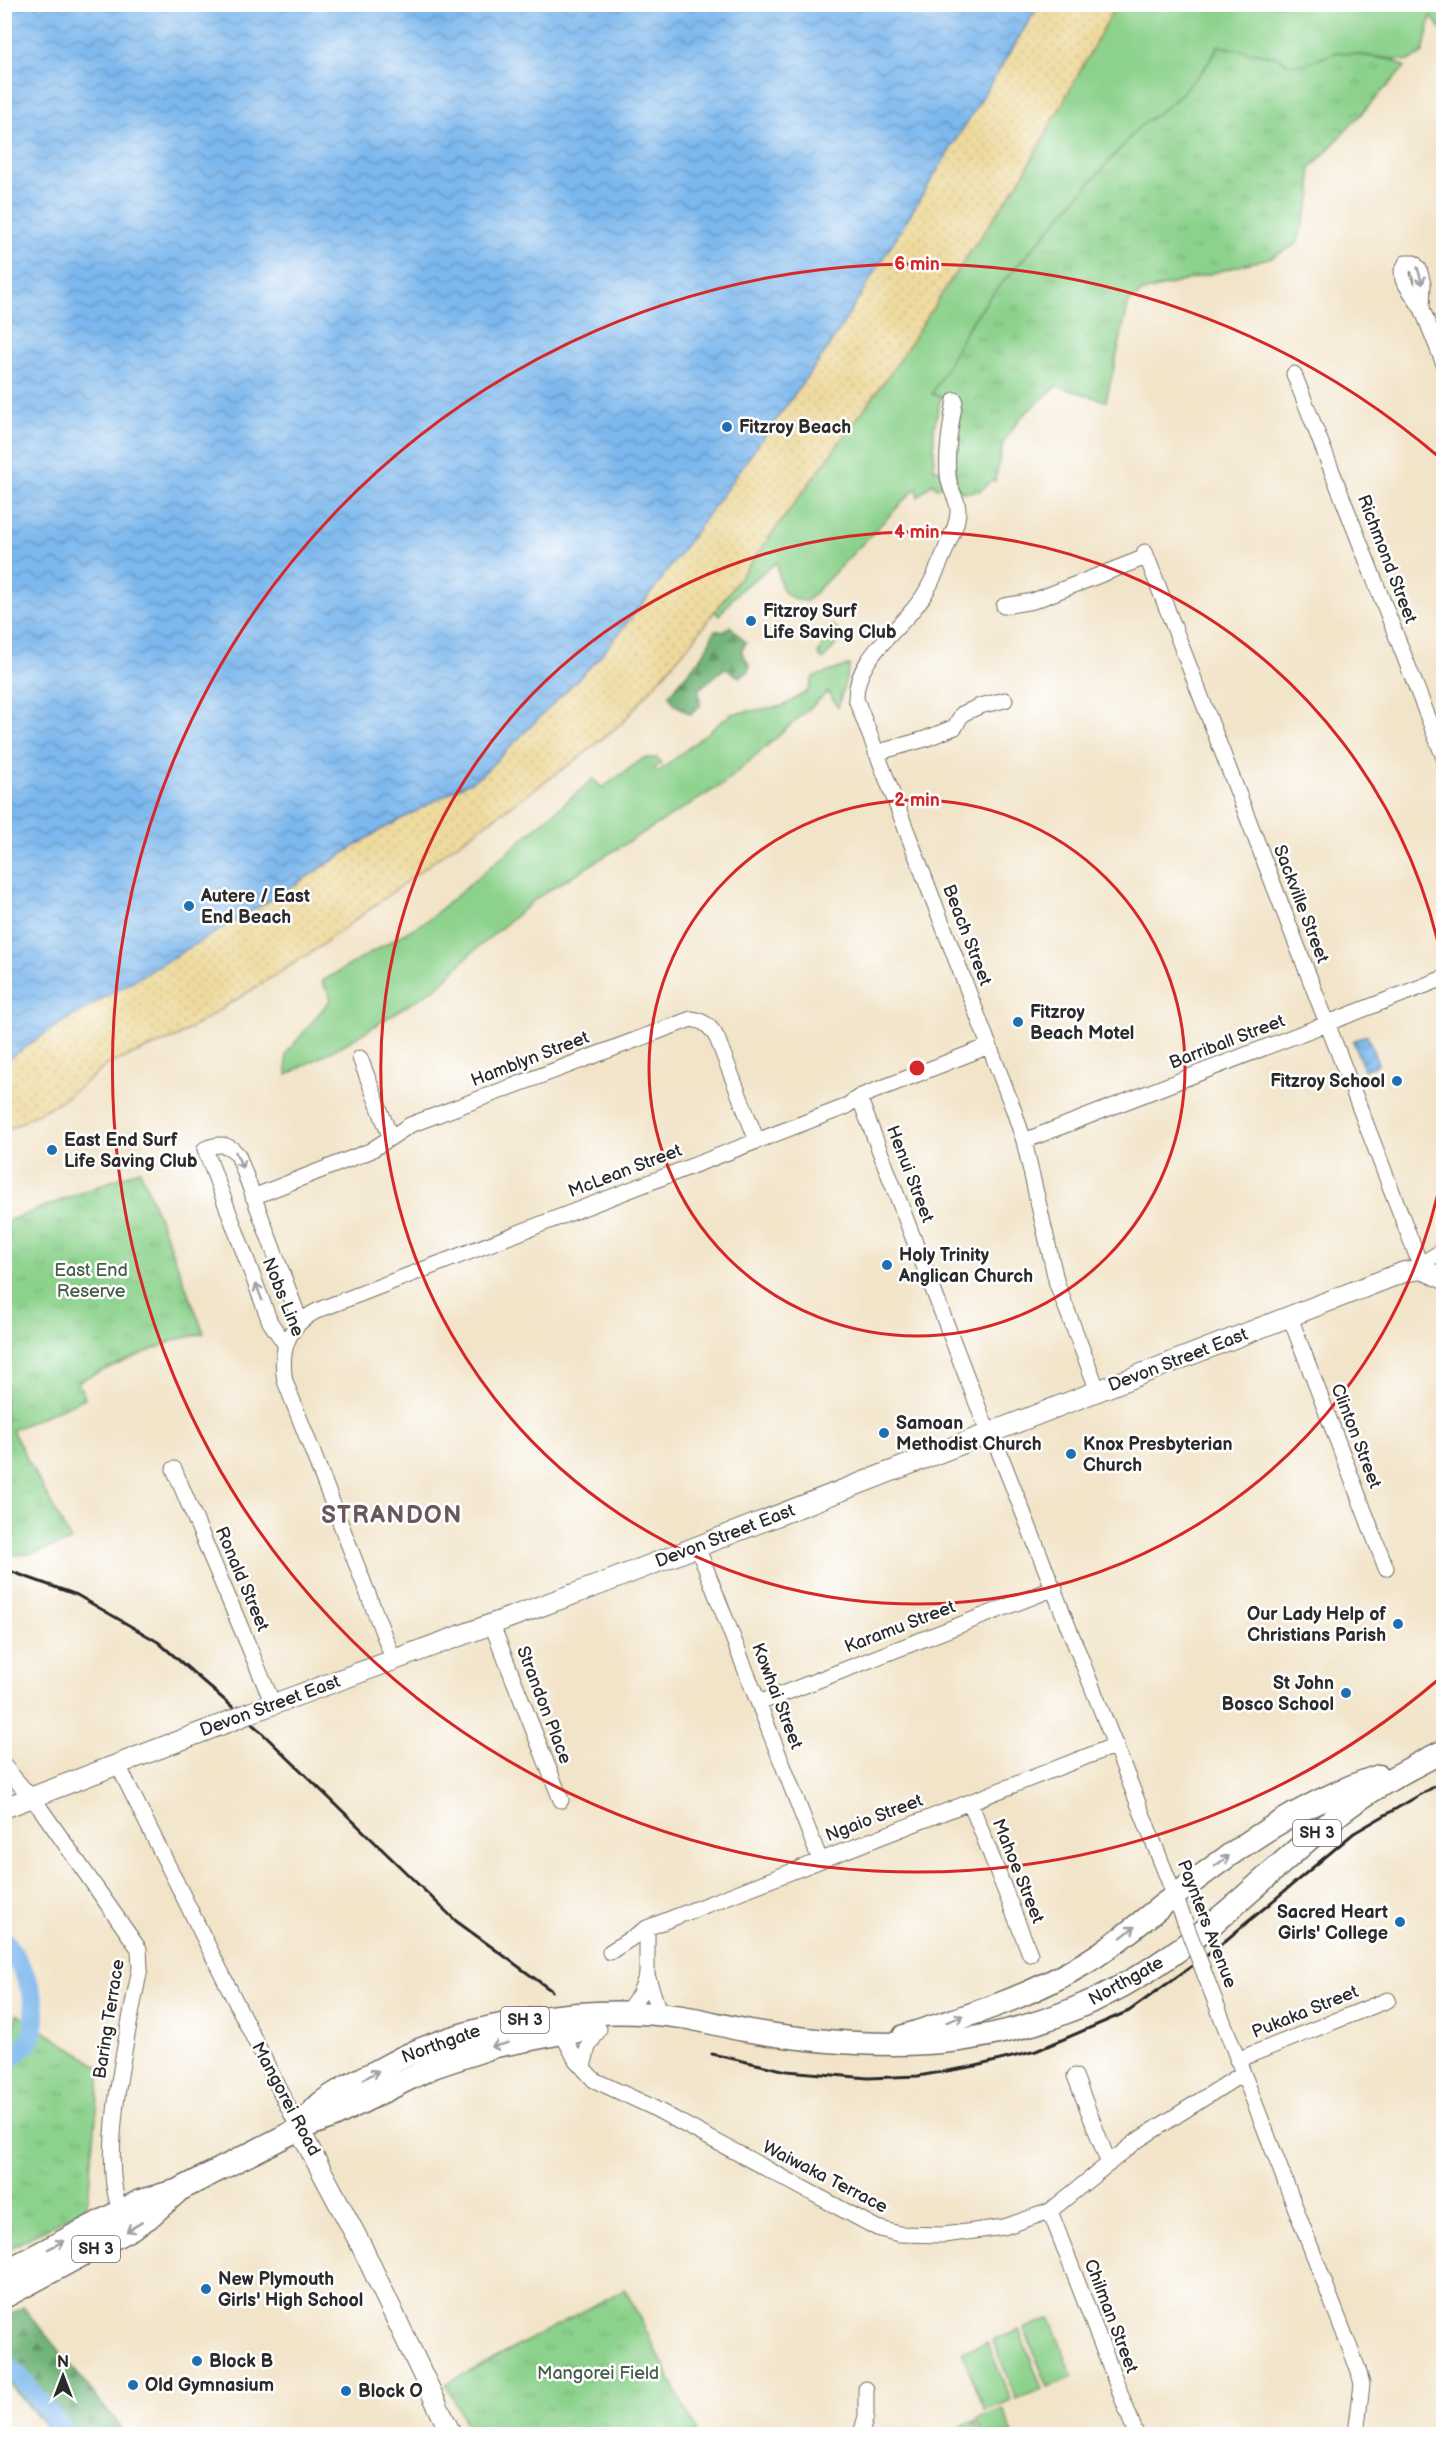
<svg xmlns="http://www.w3.org/2000/svg" width="1448" height="2439" viewBox="0 0 1448 2439" font-family="'Balsamiq Sans',sans-serif">
<style>
.grass{fill:#8cd28c;stroke:#5c7e5c;stroke-width:1.5}
.forest{fill:url(#forest-firs);stroke:#4e7052;stroke-width:1.5}
.sand{fill:url(#sand-dots);stroke:#8c8264;stroke-width:1.5}
.park{fill:url(#park-tufts);stroke:#5c7e5c;stroke-width:1.5}
.water{fill:url(#water-waves);stroke:#53718c;stroke-width:1.5}
.lines{fill:none;stroke-linecap:round;stroke-linejoin:round}
.river{stroke:#7bb7ed;stroke-width:20}
.minor-casing{stroke:#716c62;stroke-width:17}
.major-casing{stroke:#716c62;stroke-width:22}
.highway-casing{stroke:#716c62;stroke-width:25}
.minor{stroke:#fff;stroke-width:15}
.major{stroke:#fff;stroke-width:20}
.highway{stroke:#fff;stroke-width:22}
.rail{stroke:#2b2b2b;stroke-width:3}
.minor-bridge-casing{stroke:#716c62;stroke-width:17;stroke-linecap:butt}
.major-bridge-casing{stroke:#716c62;stroke-width:22;stroke-linecap:butt}
.minor-bridge{stroke:#fff;stroke-width:15}
.major-bridge{stroke:#fff;stroke-width:20}
.oneway{stroke:#a0a0a0}
.ring{fill:none;stroke:#d62828;stroke-width:3}
.poi-dot{fill:#1f6fb2;stroke:#fff;stroke-width:2}
.labels{text-anchor:middle;dominant-baseline:central;stroke-width:5;stroke-linejoin:round;paint-order:stroke}
.shield{fill:#fff;stroke:#6b6b6b;stroke-width:1.5}
.shield-label{font-size:16px;font-weight:bold;fill:#2b2b2b}
.poi-label{font-size:18px;font-weight:bold;fill:#2b2b2b;stroke:#fff;text-anchor:start}
.street-label{font-size:18px;fill:#2b2b2b;stroke:#fff}
.park-label{font-size:18px;fill:#485d48;stroke:#fff}
.district-label{font-size:24px;font-weight:bold;letter-spacing:1.5px;fill:#6a575e;stroke:#fff}
.centre{fill:#d62828;stroke:#fff;stroke-width:3}
.ring-label{font-size:18px;text-anchor:middle;font-weight:bold;fill:#d62828;stroke:#fff;stroke-width:5;stroke-linejoin:round;paint-order:stroke}
</style>
<defs>
<pattern id="forest-firs" width="22" height="20" patternUnits="userSpaceOnUse" patternTransform="scale(1.5)"><rect width="22" height="20" fill="#71b478"/><path d="M5 1l3.5 6h-7zM16 11l3.5 6h-7z" fill="#5d9363"/></pattern>
<pattern id="sand-dots" width="8" height="8" patternUnits="userSpaceOnUse" patternTransform="scale(1.5)"><rect width="8" height="8" fill="#eeda9e"/><path d="M2 2h.1M6 6h.1" fill="none" stroke="#cb8" stroke-width="1.8" stroke-linecap="round"/></pattern>
<pattern id="park-tufts" width="24" height="20" patternUnits="userSpaceOnUse" patternTransform="scale(1.5)"><rect width="24" height="20" fill="#8cd28c"/><path d="M3 7l-1-3M5 7V3M7 7l1-3M15 17l-1-3M17 17v-4M19 17l1-3" fill="none" stroke="#79b479"/></pattern>
<pattern id="water-waves" width="16" height="10" patternUnits="userSpaceOnUse" patternTransform="scale(1.5)"><rect width="16" height="10" fill="#7bb7ed"/><path d="M0 5q4-4 8 0t8 0" fill="none" stroke="#6595c0"/></pattern>
</defs>
<rect width="100%" height="100%" fill="#fff"/>
<filter id="ink" filterUnits="userSpaceOnUse"><feTurbulence type="fractalNoise" baseFrequency=".0167" numOctaves="2"/><feDisplacementMap in="SourceGraphic" scale="12" xChannelSelector="R" yChannelSelector="G"/><feConvolveMatrix kernelMatrix="1 2 1 2 8 2 1 2 1" color-interpolation-filters="sRGB"/></filter>
<filter id="wash" filterUnits="userSpaceOnUse"><feTurbulence type="fractalNoise" baseFrequency=".008" numOctaves="4" result="noise"/><feDisplacementMap in="SourceGraphic" scale="24" xChannelSelector="R" yChannelSelector="G"/><feGaussianBlur stdDeviation="1.35" result="paint"/><feColorMatrix in="noise" values="0 0 0 0 0 0 0 0 0 0 0 0 0 0 0 0 0 1.4 0 .05"/><feComposite in="paint" operator="in"/></filter>
<g filter="url(#wash)">
<rect width="100%" height="100%" fill="#f2e4c9"/>
<!-- grass -->
<path class="grass" d="M1116,5H1443V32L1431,16L1423,53L1409,61L1338,52L1304,64L1290,65L1277,57L1218,46L1205,68L1172,103L1139,127L989,298L967,329L933,394L941,397L934,428V469L943,470L944,483L937,488L932,483L918,497L917,487L807,601C781,601 779,582 777,562L739,591L719,615L715,612L892,371L952,278L1022,177Z
M850,665L838,707L828,692L725,783L538,897L469,955L439,986L352,1040L287,1075L286,1054L331,999L322,981L428,920L593,779L602,788L644,758H657L661,763L654,769L658,772L731,714L783,706L808,691L813,677Z
M1050,2318L1073,2377L1048,2387L1024,2329Z
M1019,2330L1042,2389L1016,2399L993,2341Z
M987,2342L1011,2400L985,2411L962,2352Z
M1003,2409L1013,2434H983L977,2419Z
M975,2421L980,2434H950L949,2431Z"/>
<!-- forest -->
<path class="forest" d="M730,626L746,643L741,651L750,666L747,673L739,677L725,668L699,689L700,706L690,714L674,704L669,695L703,655L715,630L724,632Z
M23,2307L127,2434H53L5,2379V2318Z"/>
<!-- sand -->
<path class="sand" d="M889,5H1116L1022,177L952,278L892,371L695,638L623,722L580,757L450,849L315,950L177,1037L109,1064L61,1101L5,1131L4,862Z"/>
<!-- park -->
<path class="park" d="M1218,46L1277,57L1290,65L1304,64L1338,52L1393,60L1405,67L1310,169L1312,195L1297,244L1272,257L1143,292L1129,302L1106,401L1057,386L1020,418L1003,443L995,481H991L980,491L963,492L955,485V436L960,402L932,394L967,329L989,298L1139,127L1172,103L1205,68Z
M833,625L843,636L823,660L818,654Z
M140,1170L204,1333L175,1340L78,1381L85,1398L12,1430L71,1541L30,1554L5,1556V1222Z
M17,2014L101,2068L88,2199L84,2208L5,2251V2041L10,2037Z
M625,2289L698,2434H471L446,2384Z"/>
<!-- water -->
<path class="water" d="M5,4L1039,5L830,345L655,588L598,659L481,776L377,832L279,895L61,1023L5,1061Z
M1367,1035L1378,1064L1364,1070L1353,1041Z"/>
<g class="lines">
<!-- river -->
<path class="river" d="M4,1941C23,1966 44,2005 31,2037C27,2046 12,2056 4,2064
M4,2362L18,2375L66,2434"/>
</g>
</g>
<g filter="url(#ink)">
<g class="lines">
<!-- minor casing -->
<g class="minor-casing">
<path id="minor" d="M1422,309L1423,284L1419,269L1414,263H1406L1402,271L1403,280L1422,309L1444,364
M1294,374L1444,758
M955,400C951,425 946,450 948,475C950,498 964,499 955,527C945,550 937,574 924,595C903,629 855,656 856,699L1013,1108L1024,1141L1057,1284L1098,1391
M1145,552L1422,1269
M1004,606L1033,601L1146,557
M876,753L925,739L955,727L962,714L980,706L1005,700
M360,1058L390,1136
M859,1097L984,1422L996,1444L1185,1922
M1024,1141L1444,978
M253,1197L370,1151L410,1125L691,1019C705,1021 710,1026 717,1038L757,1141
M1422,1269L1429,1259L1444,1250
M1290,1317L1386,1568
M285,1344L270,1322L205,1149C219,1143 228,1143 238,1155L300,1321
M174,1469L273,1704
M697,1546L820,1860
M492,1625L561,1800
M394,1661L285,1381C279,1348 289,1323 321,1309L845,1107L859,1097L989,1046
M759,1703L1055,1588
M118,1765L299,2129
M4,1766L40,1808L139,1949L140,1968C129,2029 97,2158 121,2212
M970,1802L1030,1954
M647,1928V1975L660,2015
M610,1952L647,1928L1116,1745
M1205,1975L1358,2369L1362,2384L1356,2434
M625,2014L639,1995L647,1975
M562,2033L576,2060L594,2080L650,2106L877,2228L899,2234L944,2235L1004,2227L1050,2211L1138,2140L1242,2074
M1237,2060L1388,2000
M583,2067L588,2047L599,2029
M1075,2076L1109,2164
M1050,2211L1136,2434
M861,2434L866,2416V2389"/>
</g>
<!-- major casing -->
<g class="major-casing">
<path id="major" d="M252,1712L601,1584L1404,1272L1422,1269L1444,1279
M4,1808L228,1722
M299,2129L361,2245L451,2434"/>
</g>
<!-- highway casing -->
<g class="highway-casing">
<path id="highway" d="M904,2036C965,2017 1030,1997 1085,1963C1118,1944 1145,1917 1176,1895C1239,1846 1302,1802 1379,1776
M299,2129C306,2121 312,2111 320,2104C338,2089 365,2078 386,2066C466,2021 591,2004 682,2017C703,2020 723,2026 744,2030C815,2042 889,2049 959,2040C1035,2030 1108,2000 1170,1956C1229,1915 1280,1862 1335,1817C1368,1791 1405,1770 1444,1751
M4,2272L140,2201L179,2190L299,2129L334,2116L433,2067L496,2046L562,2033L589,2030
M4,2297L132,2228L148,2218L176,2193"/>
</g>
<!-- minor -->
<use href="#minor" class="minor"/>
<!-- major -->
<use href="#major" class="major"/>
<!-- highway -->
<use href="#highway" class="highway"/>
<!-- rail -->
<path class="rail" d="M4,1569L77,1595L158,1642L260,1731L456,1921L552,1991
M712,2054L787,2071L868,2078L918,2076L976,2066L1036,2051L1129,2011L1213,1951L1354,1833L1444,1781"/>
<!-- minor-bridge casing -->
<g class="minor-bridge-casing">
<path id="minor-bridge" d="M1185,1922L1205,1975"/>
</g>
<!-- major-bridge casing -->
<g class="major-bridge-casing">
<path id="major-bridge" d="M228,1722L252,1712"/>
</g>
<!-- minor-bridge -->
<use href="#minor-bridge" class="minor-bridge"/>
<!-- major-bridge -->
<use href="#major-bridge" class="major-bridge"/>
</g>
<!-- one-way arrows -->
<defs><path id="oneway-shaft" d="M-6 0H5M1.5-3L5.5 0L1.5 3" fill="none" stroke-width="1.6" stroke-linecap="round" stroke-linejoin="round" transform="scale(1.5)"/></defs>
<g class="oneway">
<use href="#oneway-shaft" transform="translate(1420 276) rotate(73)"/>
<use href="#oneway-shaft" transform="translate(239 1160) rotate(66)"/>
<use href="#oneway-shaft" transform="translate(259 1292) rotate(-111)"/>
<use href="#oneway-shaft" transform="translate(1222 1861) rotate(-36)"/>
<use href="#oneway-shaft" transform="translate(1128 1932) rotate(-38)"/>
<use href="#oneway-shaft" transform="translate(955 2019) rotate(-20)"/>
<use href="#oneway-shaft" transform="translate(500 2045) rotate(166)"/>
<use href="#oneway-shaft" transform="translate(371 2075) rotate(-30)"/>
<use href="#oneway-shaft" transform="translate(134 2227) rotate(149)"/>
<use href="#oneway-shaft" transform="translate(56 2245) rotate(-27)"/>
</g>
</g>
<!-- distance rings -->
<g class="ring">
<circle cx="917" cy="1068" r="268"/>
<path d="M1443 1170A536 536 0 1 1 1443 966"/>
<path d="M1439 1679A804 804 0 1 1 1439 457"/>
</g>
<!-- markers -->
<g class="poi-dot">
<circle cx="727" cy="427" r="6"/>
<circle cx="751" cy="621" r="6"/>
<circle cx="189" cy="906" r="6"/>
<circle cx="1018" cy="1022" r="6"/>
<circle cx="1397" cy="1081" r="6"/>
<circle cx="52" cy="1150" r="6"/>
<circle cx="887" cy="1265" r="6"/>
<circle cx="884" cy="1433" r="6"/>
<circle cx="1071" cy="1454" r="6"/>
<circle cx="1398" cy="1624" r="6"/>
<circle cx="1346" cy="1693" r="6"/>
<circle cx="1400" cy="1922" r="6"/>
<circle cx="206" cy="2289" r="6"/>
<circle cx="197" cy="2361" r="6"/>
<circle cx="133" cy="2385" r="6"/>
<circle cx="346" cy="2391" r="6"/>
</g>
<g class="labels">
<!-- shield labels -->
<g class="shield">
<rect x="1293" y="1820" width="48" height="26" rx="4.5"/>
<rect x="501" y="2007" width="48" height="26" rx="4.5"/>
<rect x="72" y="2236" width="48" height="26" rx="4.5"/>
</g>
<g class="shield-label">
<text x="1317" y="1833">SH 3</text>
<text x="525" y="2020">SH 3</text>
<text x="96" y="2249">SH 3</text>
</g>
<!-- poi labels -->
<g class="poi-label">
<text x="739" y="427">Fitzroy Beach</text>
<text x="763" y="611">Fitzroy Surf<tspan x="763" dy="21">Life Saving Club</tspan></text>
<text x="201" y="896">Autere / East<tspan x="201" dy="21">End Beach</tspan></text>
<text x="1030" y="1012">Fitzroy<tspan x="1030" dy="21">Beach Motel</tspan></text>
<text x="1385" y="1081" text-anchor="end">Fitzroy School</text>
<text x="64" y="1140">East End Surf<tspan x="64" dy="21">Life Saving Club</tspan></text>
<text x="899" y="1255">Holy Trinity<tspan x="899" dy="21">Anglican Church</tspan></text>
<text x="896" y="1423">Samoan<tspan x="896" dy="21">Methodist Church</tspan></text>
<text x="1083" y="1444">Knox Presbyterian<tspan x="1083" dy="21">Church</tspan></text>
<text x="1386" y="1614" text-anchor="end">Our Lady Help of<tspan x="1386" dy="21">Christians Parish</tspan></text>
<text x="1334" y="1683" text-anchor="end">St John<tspan x="1334" dy="21">Bosco School</tspan></text>
<text x="1388" y="1912" text-anchor="end">Sacred Heart<tspan x="1388" dy="21">Girls' College</tspan></text>
<text x="218" y="2279">New Plymouth<tspan x="218" dy="21">Girls' High School</tspan></text>
<text x="209" y="2361">Block B</text>
<text x="145" y="2385">Old Gymnasium</text>
<text x="358" y="2391">Block O</text>
</g>
<!-- street labels -->
<g class="street-label">
<text transform="translate(1387 559) rotate(69)">Richmond Street</text>
<text transform="translate(1301 904) rotate(69)">Sackville Street</text>
<text transform="translate(967 935) rotate(69)">Beach Street</text>
<text transform="translate(1227 1042) rotate(-21)">Barriball Street</text>
<text transform="translate(530 1059) rotate(-21)">Hamblyn Street</text>
<text transform="translate(625 1171) rotate(-21)">McLean Street</text>
<text transform="translate(910 1174) rotate(69)">Henui Street</text>
<text transform="translate(283 1297) rotate(68)">Nobs Line</text>
<text transform="translate(1178 1360) rotate(-21)">Devon Street East</text>
<text transform="translate(1356 1436) rotate(69)">Clinton Street</text>
<text transform="translate(725 1536) rotate(-21)">Devon Street East</text>
<text transform="translate(242 1579) rotate(67)">Ronald Street</text>
<text transform="translate(900 1627) rotate(-21)">Karamu Street</text>
<text transform="translate(777 1696) rotate(69)">Kowhai Street</text>
<text transform="translate(544 1705) rotate(69)">Strandon Place</text>
<text transform="translate(270 1706) rotate(-20)">Devon Street East</text>
<text transform="translate(874 1818) rotate(-21)">Ngaio Street</text>
<text transform="translate(1018 1871) rotate(68)">Mahoe Street</text>
<text transform="translate(1207 1924) rotate(69)">Paynters Avenue</text>
<text transform="translate(1126 1981) rotate(-29)">Northgate</text>
<text transform="translate(1305 2012) rotate(-22)">Pukaka Street</text>
<text transform="translate(109 2019) rotate(-81)">Baring Terrace</text>
<text transform="translate(441 2044) rotate(-20)">Northgate</text>
<text transform="translate(286 2099) rotate(62)">Mangorei Road</text>
<text transform="translate(825 2177) rotate(27)">Waiwaka Terrace</text>
<text transform="translate(1111 2316) rotate(69)">Chilman Street</text>
</g>
<!-- park labels -->
<g class="park-label">
<text x="91" y="1270">East End<tspan x="91" dy="21">Reserve</tspan></text>
<text x="598" y="2373">Mangorei Field</text>
</g>
<!-- district labels -->
<g class="district-label">
<text x="392" y="1515">STRANDON</text>
</g>
</g>
<circle cx="917" cy="1068" r="9" class="centre"/>
<g class="ring-label">
<text x="917" y="270">6 min</text>
<text x="917" y="538">4 min</text>
<text x="917" y="806">2 min</text>
</g>
<!-- margin -->
<rect width="1448" height="2439" fill="none" stroke="#fff" stroke-width="24"/>
<!-- north arrow -->
<g transform="translate(63 2376)" stroke="#ffffff" stroke-width="4.5" paint-order="stroke">
<path d="M0-4.5L10 22L0 15L-10 22Z" fill="#2b2b2b"/>
<text y="-9" font-size="16" font-weight="bold" text-anchor="middle" fill="#2b2b2b">N</text>
</g>
</svg>
